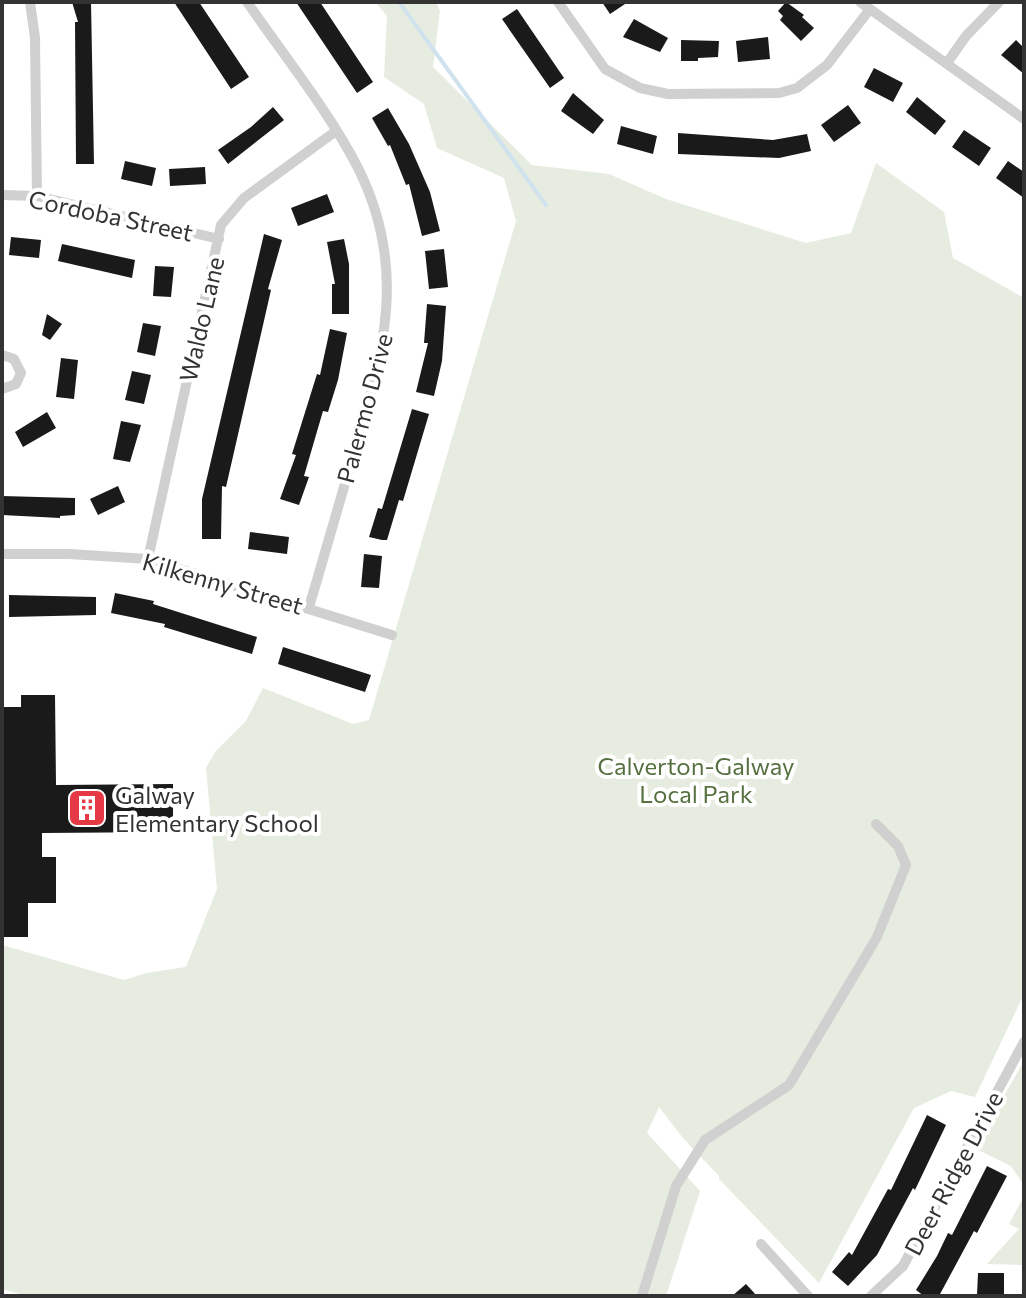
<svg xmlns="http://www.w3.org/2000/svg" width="1026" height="1298" viewBox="0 0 1026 1298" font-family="Commissioner,sans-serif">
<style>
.green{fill:#e6ecdf}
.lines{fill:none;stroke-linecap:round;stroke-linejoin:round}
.stream{stroke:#cfe2ee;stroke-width:4}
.building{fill:#1a1a1a}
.minor{stroke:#d0d0d0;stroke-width:10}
.labels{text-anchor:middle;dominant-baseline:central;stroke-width:8;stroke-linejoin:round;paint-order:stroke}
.street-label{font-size:24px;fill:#333;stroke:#fff}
.park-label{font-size:24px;fill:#56703f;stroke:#fff}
.poi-label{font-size:24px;fill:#333;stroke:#fff;text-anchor:start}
</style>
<rect width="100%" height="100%" fill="#fff"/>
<!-- green -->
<path class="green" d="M375,2H436L440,11L433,67L532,165L609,174L666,199L806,243L851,233L876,163L944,212L953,258L1024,298V994L975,1097L951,1091L914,1108L819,1283L719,1179V1176L683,1138L659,1107L647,1133L700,1191L666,1296H27L2,1289V945L124,980L146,973L186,967L217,889L206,768L215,752L246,721L263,688L353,724L369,720L516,221L504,178L437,148L424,104L384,77L387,16Z
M1024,1061V1185L1011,1166L974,1148Z
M1024,1196V1265L987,1264L1019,1229L1009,1224Z"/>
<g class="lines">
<!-- stream -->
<path class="stream" d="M399,2L546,205"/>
</g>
<!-- building -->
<path class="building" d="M72,2H91L94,164H76L75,22H78Z
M174,2H199L249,77L231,89Z
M296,2H320L373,82L357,93Z
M602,2H628L610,14Z
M786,2L804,15L802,17L814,28L801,41L780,20L783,16L778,11Z
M517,9L564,78L550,88L502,19Z
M634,19L668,38L660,52L623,37Z
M768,37L770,59L738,62L736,41Z
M681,40L719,41L718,57L698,58V61H681Z
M1016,40L1024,48V74L1001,55Z
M874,68L903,83L893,102L864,87Z
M573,93L604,120L593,134L561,111Z
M917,97L946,121L935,135L906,112Z
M848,105L861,123L834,142L821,125Z
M273,107L284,120L228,164L218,150L251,127Z
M388,108L409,144L430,192L440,231L422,236L409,184L406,185L390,145L388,146L372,118Z
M621,126L657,136L653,154L617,144Z
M964,130L991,148L979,166L952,147Z
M678,133L773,140L807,134L811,151L779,158L678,154Z
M125,161L156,168L152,186L121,179Z
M1008,161L1024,172V198L996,178Z
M205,167L206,184L170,186L169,169Z
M327,194L334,212L298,226L291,208Z
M264,234L282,240L268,289L271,290L226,487L222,486L221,539H202V499Z
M11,237L41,240L39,258L9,255Z
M344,239L349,264V314H332V284H335L327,242Z
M62,244L135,260L132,278L58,261Z
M444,249L448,287L429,289L425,251Z
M155,266L174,267L171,297L153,296Z
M427,304L446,306L442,361L434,396L416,392L428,343H424Z
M47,314L62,324L50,340L42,335Z
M143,323L161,326L155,356L137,352Z
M330,329L347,333L338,380L328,412L323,411L304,476L309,477L299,505L280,499L296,455L292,454L317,374L320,375Z
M61,358L78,360L74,399L56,397Z
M132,371L151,375L144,404L125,400Z
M412,409L429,414L403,501L399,500L387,540H382L369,537L378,508L382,509Z
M47,412L56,428L23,447L15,432Z
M121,421L141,425L130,462L113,459Z
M118,486L125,502L98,515L90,499Z
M2,496L75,498V515L60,516V518L2,515Z
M250,532L289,537L287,554L248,549Z
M364,554L382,556L379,588L361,587Z
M115,593L154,601L153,604L257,637L252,654L164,627L165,624L111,613Z
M9,595L96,597V615L9,617Z
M283,647L371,675L365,692L278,664Z
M21,695H55L56,785L173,784V832L42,833V857H56V903H28V937H2V707H21Z
M927,1115L946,1125L915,1190L913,1188L877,1255L848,1286L832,1272L849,1252L852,1255L888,1189L891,1190Z
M987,1166L1007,1176L977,1233L974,1231L939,1296H924L916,1290L937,1256L948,1233L952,1235Z
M978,1273H1004V1296L977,1295Z
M746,1284L757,1296H732Z"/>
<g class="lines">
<!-- minor -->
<path class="minor" d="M30,2L35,38L37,196
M247,2C283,54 330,113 358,168C409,270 383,354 353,456C338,507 324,557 309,607
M558,2L605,69L640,88L668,94L779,93L797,88L827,65L870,9
M860,2L1024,119
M947,63L966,36L999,2
M2,195L37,196L219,239
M2,355L14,359L21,373L16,384L2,389
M2,554H69L148,559L392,635
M148,559L221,225L244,198L336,131
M761,1244L808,1296
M642,1296L676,1186L705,1140L789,1085L877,937L906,865L898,846L876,824
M871,1296L903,1266L1024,1042"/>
</g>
<!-- icons -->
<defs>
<g id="building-square" transform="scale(2)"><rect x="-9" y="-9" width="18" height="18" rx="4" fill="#e63946" stroke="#fff"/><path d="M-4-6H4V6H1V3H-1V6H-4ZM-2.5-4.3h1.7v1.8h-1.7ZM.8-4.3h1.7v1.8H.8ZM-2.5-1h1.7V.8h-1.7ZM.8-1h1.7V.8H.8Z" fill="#fff"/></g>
</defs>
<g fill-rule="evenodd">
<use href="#building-square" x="87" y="808"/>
</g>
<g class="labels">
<!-- street labels -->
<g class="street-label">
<text transform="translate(111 215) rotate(12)">Cordoba Street</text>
<text transform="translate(201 319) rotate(-77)">Waldo Lane</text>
<text transform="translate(364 408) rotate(-75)">Palermo Drive</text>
<text transform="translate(223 583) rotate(16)">Kilkenny Street</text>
<text transform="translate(953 1173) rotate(-62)">Deer Ridge Drive</text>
</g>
<!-- park labels -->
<g class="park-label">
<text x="696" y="765">Calverton-Galway<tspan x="696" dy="28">Local Park</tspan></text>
</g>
<!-- poi labels -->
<g class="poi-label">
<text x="115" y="794">Galway<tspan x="115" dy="28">Elementary School</tspan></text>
</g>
</g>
<!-- border -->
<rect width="1026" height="1298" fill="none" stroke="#333333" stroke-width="8"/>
</svg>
